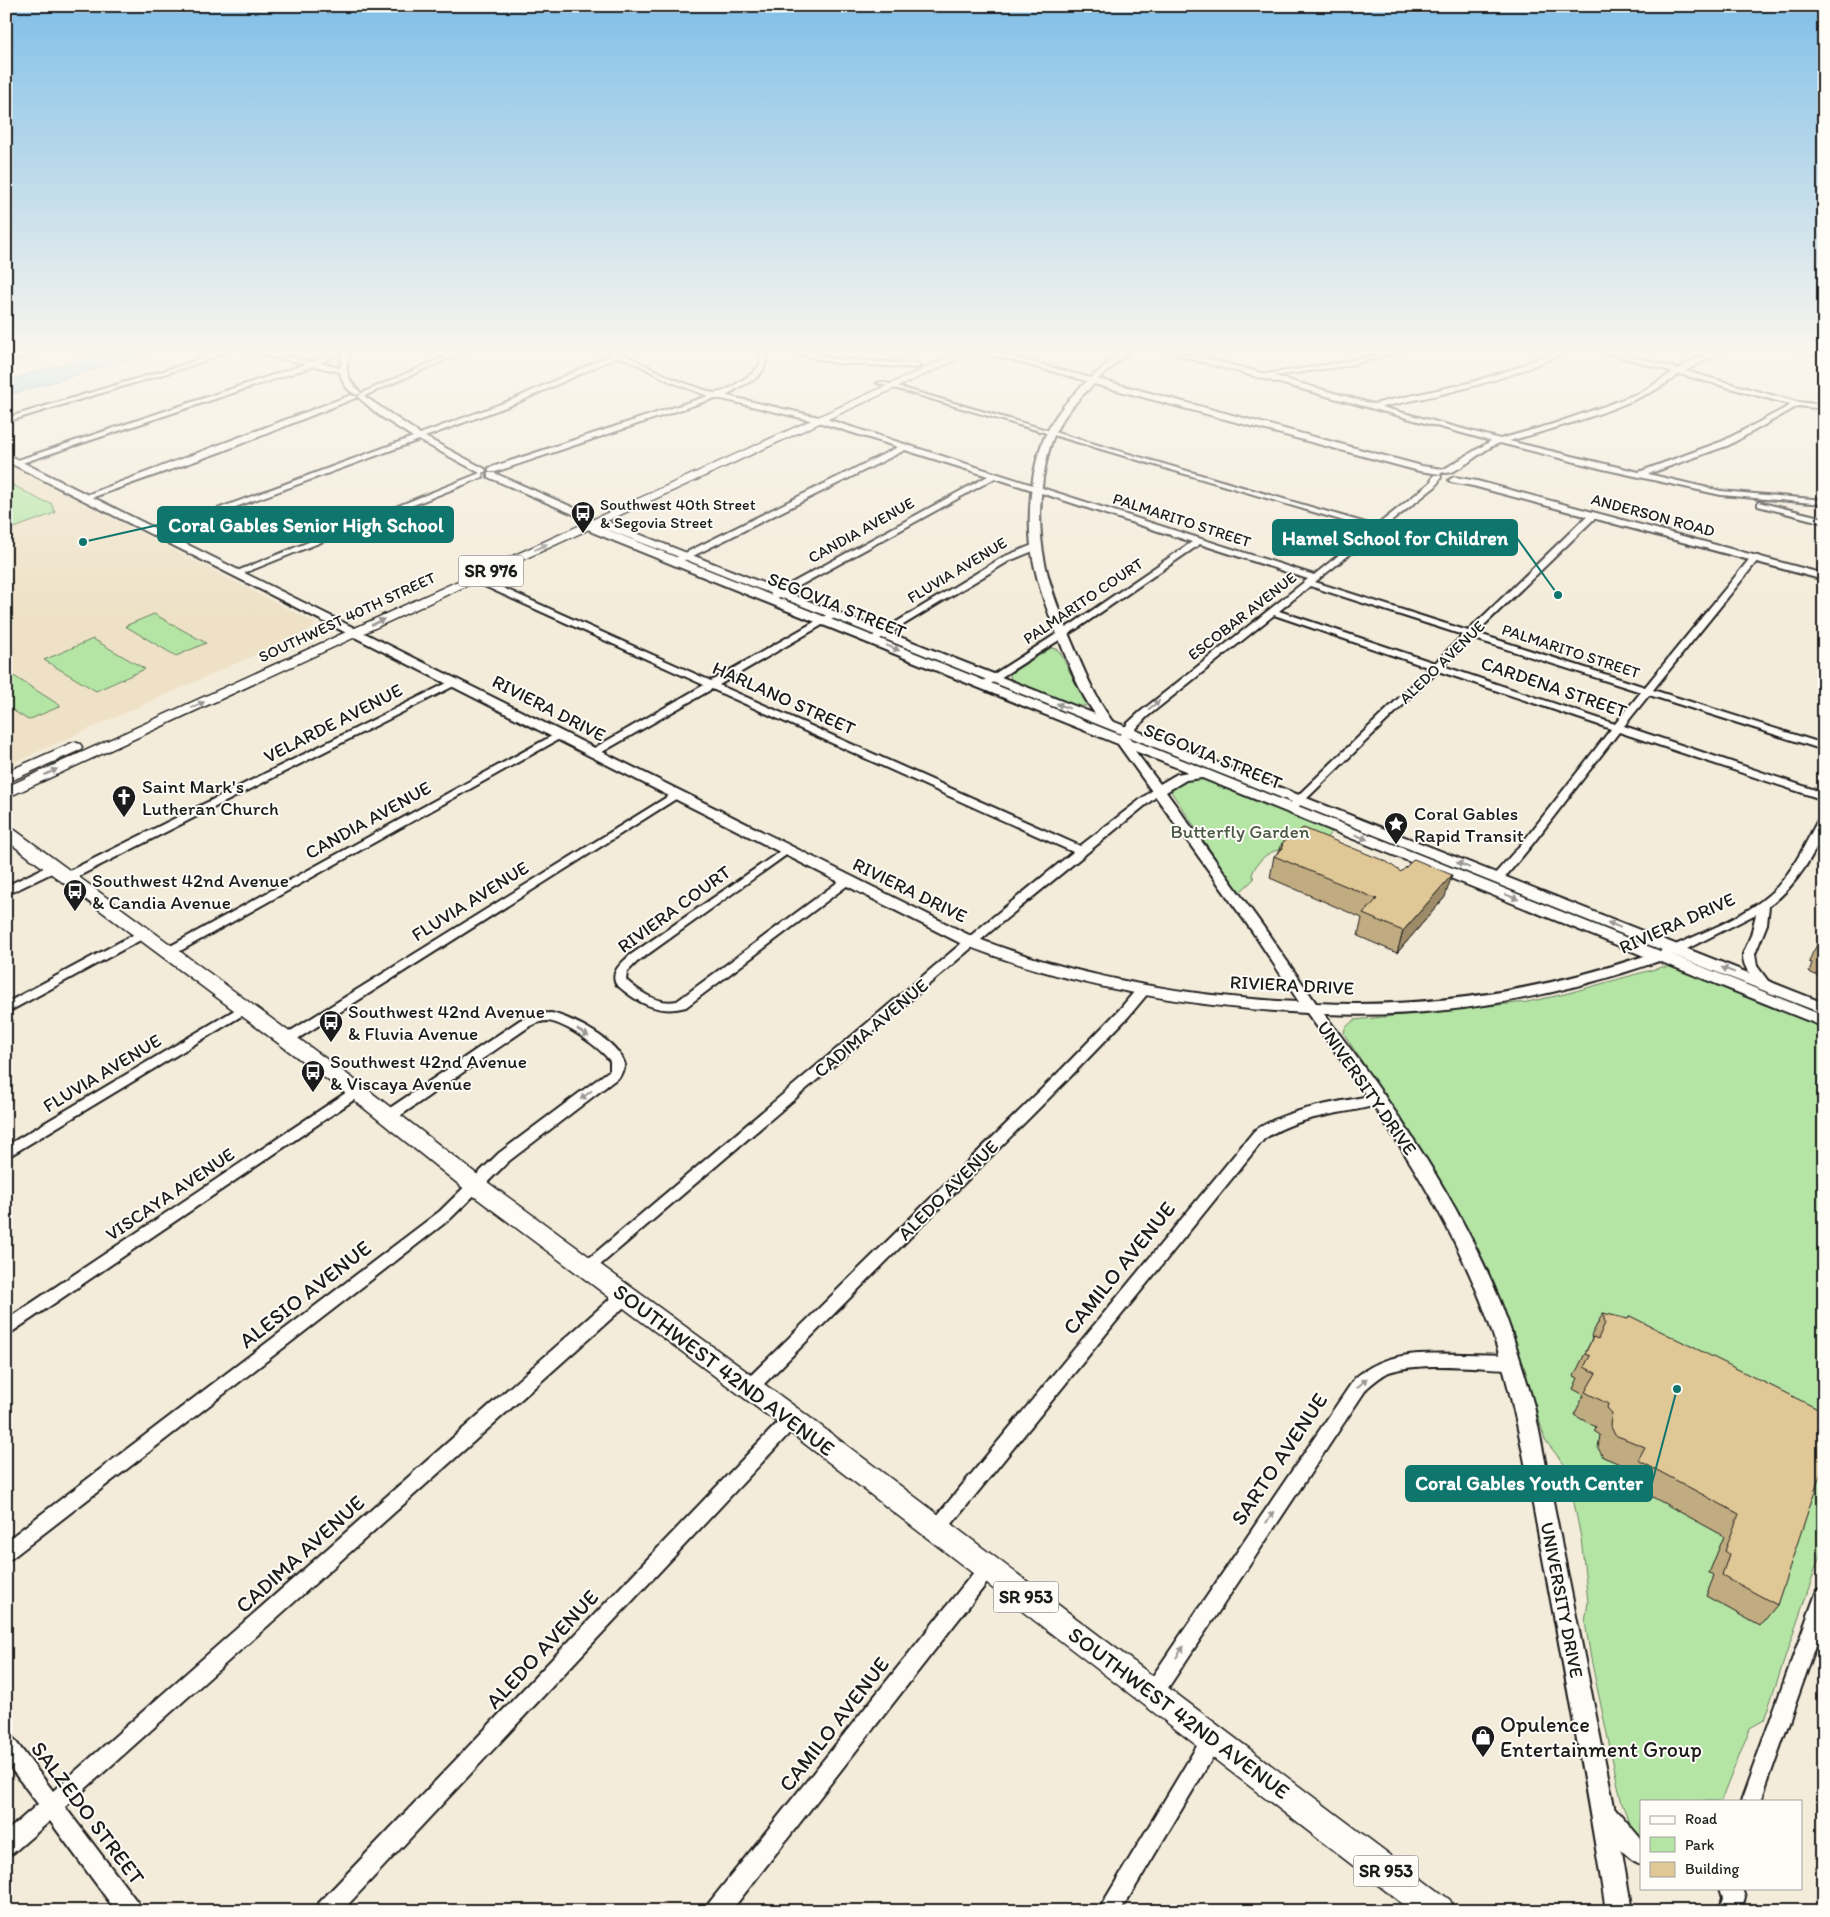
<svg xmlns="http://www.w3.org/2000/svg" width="1830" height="1917" viewBox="0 0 1830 1917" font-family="Itim,sans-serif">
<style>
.built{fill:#eee1c6}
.green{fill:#b4e5a5;stroke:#688060}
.water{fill:#87cfe9;stroke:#5c8797}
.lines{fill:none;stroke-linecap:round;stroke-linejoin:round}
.minor-casing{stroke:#1c1c1c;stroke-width:4}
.tertiary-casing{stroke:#1c1c1c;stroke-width:4}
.primary-casing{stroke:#1c1c1c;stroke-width:3}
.minor{fill:#fdfcf7;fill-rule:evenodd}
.tertiary{fill:#fdfcf7;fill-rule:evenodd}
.primary{fill:#fdfcf7;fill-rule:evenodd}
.wall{fill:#c1ab81;stroke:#1c1c1c}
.shaded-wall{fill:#9d8b69;stroke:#1c1c1c}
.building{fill:#e0c796;stroke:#1c1c1c}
.oneway{fill:#989794}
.labels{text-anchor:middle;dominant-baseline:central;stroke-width:4;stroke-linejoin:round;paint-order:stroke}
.far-poi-label{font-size:16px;fill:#1c1c1c;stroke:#fdfcf7;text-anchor:start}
.far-street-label{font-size:16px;fill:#1c1c1c;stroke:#fdfcf7}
.shield{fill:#fdfcf7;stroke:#605f5e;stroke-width:1}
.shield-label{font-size:18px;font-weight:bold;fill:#1c1c1c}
.street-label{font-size:19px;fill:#1c1c1c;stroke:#fdfcf7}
.poi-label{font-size:19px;fill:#1c1c1c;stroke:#fdfcf7;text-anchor:start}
.park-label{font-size:19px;fill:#4a5845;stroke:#fdfcf7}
.near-street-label{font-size:22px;fill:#1c1c1c;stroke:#fdfcf7}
.near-poi-label{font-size:22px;fill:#1c1c1c;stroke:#fdfcf7;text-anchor:start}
.leader{fill:none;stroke:#0f766e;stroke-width:2}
.callout-dot{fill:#0f766e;stroke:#fdfcf7;stroke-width:2}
.callout{fill:#0f766e;stroke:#0f766e;stroke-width:2}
.callout-label{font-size:20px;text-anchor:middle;font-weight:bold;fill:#fff}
</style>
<rect width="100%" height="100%" fill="#f4ecda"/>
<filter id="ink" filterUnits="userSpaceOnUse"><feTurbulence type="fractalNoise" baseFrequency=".02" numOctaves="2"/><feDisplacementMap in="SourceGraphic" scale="10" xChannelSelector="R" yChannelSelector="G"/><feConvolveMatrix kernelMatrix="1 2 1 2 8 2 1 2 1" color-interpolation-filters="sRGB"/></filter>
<g filter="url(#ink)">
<!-- built -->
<path class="built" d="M6,463L313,622L315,625L312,629L297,636L6,766Z"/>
<!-- green -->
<path class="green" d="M6,481L42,501L51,503L55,513L6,531Z
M154,614L206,643L176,656L125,626Z
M93,639L145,669L96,691L44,660Z
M1051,648L1056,649L1060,652L1086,704V706H1073L1011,681L1010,675L1013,672Z
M9,673L61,706L28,720L6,706V674Z
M1196,778L1206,779L1334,830L1315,849C1289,847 1264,845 1252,874L1254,879L1239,893L1170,790L1186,780Z
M1662,967H1672L1684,971L1824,1028V1543L1764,1720L1750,1728L1721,1801H1641V1841L1632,1828L1622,1804L1591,1659L1585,1622L1588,1602L1581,1538L1567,1468L1545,1440L1515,1337L1496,1289L1474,1244L1404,1126L1344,1034L1345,1028L1354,1020L1527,1002L1565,994Z"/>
<!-- water -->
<path class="water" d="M114,349H163L6,396V381Z"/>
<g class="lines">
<!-- minor casing -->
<g class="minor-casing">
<path id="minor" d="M37,349H47L6,362V358Z
M226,349H235L190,366L6,422V418L186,364Z
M238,349H250L312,362L338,349H347L350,352C344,372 346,378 361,393L357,395C347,391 342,382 340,372L314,366L19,464L12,462L306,364ZM343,352L340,368L320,363Z
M462,349H470L364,396L420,434L514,399L611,355L610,353L613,351L622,352L623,354L673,379L713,393L721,392L732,387L753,373L760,365L762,349H768C765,386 748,377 727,396L823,418L1314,575L1371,529L877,383L882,382L1376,526L1430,483L1434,475H1440L1441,477L1436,486L1315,582L1468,631L1590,513H1596V517L1476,633L1645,687L1752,556H1758V560L1653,690L1824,744V750L1649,695L1624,726L1824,793V800L1619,732L1531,846L1501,882H1493L1491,879L1493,876L1523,842L1611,729L1438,671L1295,810H1287L1285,808L1287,806L1430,668L1274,615L1148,716C1141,722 1127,741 1121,743L1116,740L1128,723L1140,712L1308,579L1200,544L1081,626L986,687H980V683L1075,622L1192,542L995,478L772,601H766V597L988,476L905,450L679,563H673V559L898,447L818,422L722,399H712L495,472H489V468L708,396L669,381L629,360L617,357L519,402L425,437L485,469L486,471L482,473L483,477L239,575L232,573L480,473L419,440L159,535L152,533L413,437L380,416L358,397L223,451L88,499L81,497L351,395L358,397L362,393ZM1310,586L1463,635L1435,663L1279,611ZM1472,638L1641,692L1615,724L1443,666Z
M777,349H789L836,359L917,364L920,366L917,368L836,363Z
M1155,349C1169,349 1181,356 1195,356C1204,356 1212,349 1222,349L1204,358L1266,374L1345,362L1400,349H1411L1345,366L1274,376L1373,404L1469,383L1516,368L1559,349H1567C1559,357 1544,361 1533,366C1484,386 1433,396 1381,407L1500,439L1553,424L1602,407L1644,391L1673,372L1594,349H1604L1678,369C1693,360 1710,349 1727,349L1685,371L1797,402L1824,405V409L1798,406L1729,445L1648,474L1721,491L1824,500V504L1721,495L1603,469L1500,443C1482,448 1460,474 1444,473V469L1491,441ZM1680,374L1791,405L1723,441L1639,472L1509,441C1556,428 1603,415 1647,394C1659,389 1669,381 1680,374Z
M488,473H494L579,510L598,523L591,525L573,514L488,477Z
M1758,502L1824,518V523L1758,506Z
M1035,544L1039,547L1038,549L1009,561L875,642H869L867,640L1003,557Z
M474,575L711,681L830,613H836V617L719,685L1080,846L1154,789L1158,788L1163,791L996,927L592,1272L587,1274L582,1272L579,1268L582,1264L988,921L1073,852L712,689L597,755H589L588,753L589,751L704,685L471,580L470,578Z
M455,679L460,682L458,684L71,880L67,881L61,877L63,874Z
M559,732L564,735L563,737L173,955L169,956L163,952L165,949Z
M675,792L679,793L680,795L679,797L291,1043H281L279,1040L281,1037Z
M1824,817C1824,847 1793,889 1769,906L1767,924L1755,954L1757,966L1771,985L1770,988H1760C1753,978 1742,967 1743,954L1751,935L1756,914L1679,953H1671L1669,950L1671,947C1706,931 1751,915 1778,886C1795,867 1806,842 1818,820Z
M785,848L791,851L789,853L637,962L627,972L626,980C640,992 657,1005 677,1001L842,879H850L852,882L686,1007C658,1015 636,1002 616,984C610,972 621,964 629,956Z
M54,863L58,864L60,867L58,870L6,895V886Z
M144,929L148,930L150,933L148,936L6,1013V1003Z
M1144,985L1150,989L1149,992L1129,1016L1072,1075L755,1393L749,1395L743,1393L741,1388L743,1383L1062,1069L1119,1010L1139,986Z
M243,1005L248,1006L249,1009L248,1012L6,1158V1146Z
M551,1013C574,1019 618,1040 625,1065L620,1076L509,1161L450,1219L12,1558L6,1561V1541L440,1211L499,1153L610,1070V1061C600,1047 565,1023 548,1021C541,1021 536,1023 530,1026L394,1120L389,1121L384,1120L382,1116L384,1112L520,1020L537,1014Z
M356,1086L361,1087L363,1091L361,1095L6,1336V1320Z
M1379,1094L1384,1095L1386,1099L1384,1103C1344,1115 1300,1114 1264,1139L943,1535L937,1537L931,1535L928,1529L931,1523L1254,1131C1290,1107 1337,1103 1379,1094Z
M625,1289L631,1291L633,1296L631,1301L65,1807L138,1903L141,1911H116L50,1821L13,1853L6,1856V1832L38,1804L6,1762V1735L13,1738L53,1791L619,1291Z
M1464,1354L1511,1355L1517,1357L1519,1362L1517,1367L1511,1369C1477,1368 1421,1361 1389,1372C1381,1376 1374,1382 1367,1388L1160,1700L1153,1703L1146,1700L1143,1693L1146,1686L1355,1378C1388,1350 1424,1353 1464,1354Z
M792,1411L798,1414L800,1419L798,1424L342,1911H316L319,1903L786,1414Z
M988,1559L994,1562L997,1568L994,1574L731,1911H706L709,1903L982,1562Z
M1824,1587V1623L1761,1801H1741L1815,1596L1817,1590Z
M1213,1728L1220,1731L1223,1738L1220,1745L1121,1911H1098L1206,1731Z
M1607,1804L1614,1807L1641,1839V1864C1625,1859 1603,1830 1597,1814L1600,1807Z
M1720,1888H1742L1745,1898L1741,1911H1719L1723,1898Z"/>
</g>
<!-- tertiary casing -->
<g class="tertiary-casing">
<path id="tertiary" d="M971,349H984L1091,378L1124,349H1133L1098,379L1422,466L1443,469L1445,471L1440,474L1419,471L1094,384C1080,397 1065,413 1056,431C1049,445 1046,462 1043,478C1034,542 1047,582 1071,640C1083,668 1094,696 1112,721L1824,1003V1014L1668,953L1824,1016V1027L1659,961C1550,999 1440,1019 1324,1014C1392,1103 1457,1196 1500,1301C1513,1335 1524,1371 1534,1406L1614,1806L1632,1911H1606C1588,1795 1566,1679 1544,1564C1527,1475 1514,1386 1481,1301C1439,1196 1374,1103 1307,1013C1189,1007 1070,987 960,943L6,461V454L971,936C1075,977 1188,997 1299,1002L1252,931L1118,744L592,532L588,528L590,521L608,522L1095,714C1079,691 1069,665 1059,639C1048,613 1038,586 1033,559C1026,522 1030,466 1047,432C1056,413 1071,396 1087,381ZM598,526L682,558L1662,950L1660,951ZM1135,751L1188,772L1177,774L1160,784ZM1202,778L1644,956C1537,992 1429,1008 1316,1003L1262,925L1166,792L1186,780Z
M1790,349H1805L1824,353V357Z
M1454,477L1477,481L1824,574V580L1473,486L1451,482L1449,480Z"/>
</g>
<!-- primary casing -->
<g class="primary-casing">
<path id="primary" d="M967,349H980L6,798V787Z
M74,742L80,744L82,747L80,750L6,783V772Z
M6,827L12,828L363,1086L483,1179L801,1411L1450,1900L1455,1911H1412L783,1427L467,1191L349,1096L6,840Z"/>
</g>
<!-- minor -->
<use href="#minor" class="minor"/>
<!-- tertiary -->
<use href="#tertiary" class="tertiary"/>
<!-- primary -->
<use href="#primary" class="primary"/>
</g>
<!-- wall -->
<path class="wall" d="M1282,843L1401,872L1445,897L1397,953L1358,936L1362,918L1270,878L1274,856L1280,850Z
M1824,932V985L1819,983L1822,978L1809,972L1812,963L1809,962L1812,954Z
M1603,1313L1824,1412L1777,1605L1760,1626L1706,1596L1714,1576L1709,1573L1724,1536L1625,1482L1632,1469L1603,1457L1598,1448L1600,1435L1594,1431L1596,1427L1574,1415L1584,1395L1573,1389L1578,1378L1574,1376L1592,1339L1591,1336Z"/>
<!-- shaded-wall -->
<path class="shaded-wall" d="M1452,875L1445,897L1397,953L1403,931Z"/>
<!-- building -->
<path class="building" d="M1303,828L1306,829L1387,862L1401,872L1414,859L1452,875L1403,931L1363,914L1377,899L1274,856L1283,848L1282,843Z
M1824,931V940L1821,939Z
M1824,942V951L1821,950Z
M1603,1313L1628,1319L1630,1316L1824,1412V1463L1777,1605L1722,1575L1729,1554L1725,1551L1739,1514L1638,1460L1645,1447L1615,1435L1610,1425L1612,1413L1607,1408L1608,1404L1585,1392L1596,1373L1584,1367L1590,1356L1585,1354L1593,1337L1598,1339L1605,1323Z"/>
<!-- one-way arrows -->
<defs><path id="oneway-solid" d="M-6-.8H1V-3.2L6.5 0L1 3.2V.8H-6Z" transform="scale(1.25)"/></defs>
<g class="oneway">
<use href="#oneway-solid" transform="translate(541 547) rotate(-25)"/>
<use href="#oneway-solid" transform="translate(378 622) rotate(-25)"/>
<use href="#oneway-solid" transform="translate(893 648) rotate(22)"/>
<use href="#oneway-solid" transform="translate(198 705) rotate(-25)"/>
<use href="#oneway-solid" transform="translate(1154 705) rotate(-38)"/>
<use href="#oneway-solid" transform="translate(1063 706) rotate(-159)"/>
<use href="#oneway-solid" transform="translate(51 772) rotate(-25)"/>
<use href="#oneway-solid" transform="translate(1361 837) rotate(22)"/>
<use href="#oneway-solid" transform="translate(1463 865) rotate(-158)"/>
<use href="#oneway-solid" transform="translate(1512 897) rotate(22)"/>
<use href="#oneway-solid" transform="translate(1614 925) rotate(-158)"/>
<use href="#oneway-solid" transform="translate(1728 970) rotate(-159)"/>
<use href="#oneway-solid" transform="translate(583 1033) rotate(32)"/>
<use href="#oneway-solid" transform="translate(586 1095) rotate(143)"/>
<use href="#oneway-solid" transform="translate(1362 1383) rotate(-46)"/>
<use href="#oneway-solid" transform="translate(1270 1517) rotate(-56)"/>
<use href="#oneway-solid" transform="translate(1180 1652) rotate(-56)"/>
</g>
</g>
<!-- sky -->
<linearGradient id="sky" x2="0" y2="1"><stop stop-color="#81bfe8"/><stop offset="0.57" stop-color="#faf6ee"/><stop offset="1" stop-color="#faf6ee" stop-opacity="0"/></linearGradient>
<rect width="1830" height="617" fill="url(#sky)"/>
<!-- icons -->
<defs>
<g id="bus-pin" transform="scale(1.25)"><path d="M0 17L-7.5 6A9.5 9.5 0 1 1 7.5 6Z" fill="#1c1c1c" stroke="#fdfcf7"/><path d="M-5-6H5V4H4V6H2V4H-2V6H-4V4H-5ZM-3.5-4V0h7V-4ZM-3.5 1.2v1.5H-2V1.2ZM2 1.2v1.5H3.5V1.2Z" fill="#fff"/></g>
<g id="church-pin" transform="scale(1.25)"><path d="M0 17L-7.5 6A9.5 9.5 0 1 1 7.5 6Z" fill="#1c1c1c" stroke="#fdfcf7"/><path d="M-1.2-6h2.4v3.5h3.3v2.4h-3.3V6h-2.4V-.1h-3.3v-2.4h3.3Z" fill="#fff"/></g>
<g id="sight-pin" transform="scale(1.25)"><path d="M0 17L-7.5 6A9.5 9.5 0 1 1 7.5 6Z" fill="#1c1c1c" stroke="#fdfcf7"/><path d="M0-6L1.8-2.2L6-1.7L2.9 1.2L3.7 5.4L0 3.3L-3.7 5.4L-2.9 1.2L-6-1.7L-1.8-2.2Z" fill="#fff"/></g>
<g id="shop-pin" transform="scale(1.25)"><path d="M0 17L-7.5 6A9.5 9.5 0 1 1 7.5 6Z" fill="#1c1c1c" stroke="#fdfcf7"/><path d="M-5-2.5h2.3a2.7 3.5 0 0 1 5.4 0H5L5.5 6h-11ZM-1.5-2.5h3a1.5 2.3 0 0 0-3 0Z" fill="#fff"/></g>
</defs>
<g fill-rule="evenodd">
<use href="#bus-pin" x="583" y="513"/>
<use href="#church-pin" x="124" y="797"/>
<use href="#sight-pin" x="1396" y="824"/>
<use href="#bus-pin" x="75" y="891"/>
<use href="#bus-pin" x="331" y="1022"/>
<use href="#bus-pin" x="313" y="1072"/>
<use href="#shop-pin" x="1483" y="1737"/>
</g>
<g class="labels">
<!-- far-poi labels -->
<g class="far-poi-label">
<text x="600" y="504">Southwest 40th Street<tspan x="600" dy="18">&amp; Segovia Street</tspan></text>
</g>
<!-- far-street labels -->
<g class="far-street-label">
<text transform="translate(1653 515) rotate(15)">ANDERSON ROAD</text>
<text transform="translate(1182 520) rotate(18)">PALMARITO STREET</text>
<text transform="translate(861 530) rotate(-29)">CANDIA AVENUE</text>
<text transform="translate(957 570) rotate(-31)">FLUVIA AVENUE</text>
<text transform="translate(1083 601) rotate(-34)">PALMARITO COURT</text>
<text transform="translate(1242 616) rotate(-38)">ESCOBAR AVENUE</text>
<text transform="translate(347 617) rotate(-25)">SOUTHWEST 40TH STREET</text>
<text transform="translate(1571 651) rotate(18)">PALMARITO STREET</text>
<text transform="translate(1442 662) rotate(-44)">ALEDO AVENUE</text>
</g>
<!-- shield labels -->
<g class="shield">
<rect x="458.5" y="555.5" width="65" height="31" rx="4"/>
<rect x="993.5" y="1581.5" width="65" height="31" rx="4"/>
<rect x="1353.5" y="1855.5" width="65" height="31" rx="4"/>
</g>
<g class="shield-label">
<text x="491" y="571">SR 976</text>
<text x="1026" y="1597">SR 953</text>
<text x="1386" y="1871">SR 953</text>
</g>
<!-- street labels -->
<g class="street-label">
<text transform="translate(837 605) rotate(22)">SEGOVIA STREET</text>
<text transform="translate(1554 687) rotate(19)">CARDENA STREET</text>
<text transform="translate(784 698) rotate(24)">HARLANO STREET</text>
<text transform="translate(549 708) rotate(27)">RIVIERA DRIVE</text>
<text transform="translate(333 723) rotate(-27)">VELARDE AVENUE</text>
<text transform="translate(1213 756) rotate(22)">SEGOVIA STREET</text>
<text transform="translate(368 820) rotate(-29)">CANDIA AVENUE</text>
<text transform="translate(910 890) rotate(26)">RIVIERA DRIVE</text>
<text transform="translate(470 901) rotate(-32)">FLUVIA AVENUE</text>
<text transform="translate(674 909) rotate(-36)">RIVIERA COURT</text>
<text transform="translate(1677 923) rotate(-24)">RIVIERA DRIVE</text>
<text transform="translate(1292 985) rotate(3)">RIVIERA DRIVE</text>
<text transform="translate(871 1028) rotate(-40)">CADIMA AVENUE</text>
<text transform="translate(102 1073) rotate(-31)">FLUVIA AVENUE</text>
<text transform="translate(1367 1088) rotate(55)">UNIVERSITY DRIVE</text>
<text transform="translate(948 1190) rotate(-45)">ALEDO AVENUE</text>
<text transform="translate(170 1194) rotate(-34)">VISCAYA AVENUE</text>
<text transform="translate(1562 1600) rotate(79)">UNIVERSITY DRIVE</text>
</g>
<!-- poi labels -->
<g class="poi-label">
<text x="142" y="786">Saint Mark's<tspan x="142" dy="22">Lutheran Church</tspan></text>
<text x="1414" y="813">Coral Gables<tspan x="1414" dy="22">Rapid Transit</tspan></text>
<text x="92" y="880">Southwest 42nd Avenue<tspan x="92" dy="22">&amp; Candia Avenue</tspan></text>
<text x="348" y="1011">Southwest 42nd Avenue<tspan x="348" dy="22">&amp; Fluvia Avenue</tspan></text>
<text x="330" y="1061">Southwest 42nd Avenue<tspan x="330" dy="22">&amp; Viscaya Avenue</tspan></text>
</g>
<!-- park labels -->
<g class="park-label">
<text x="1240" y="831">Butterfly Garden</text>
</g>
<!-- near-street labels -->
<g class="near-street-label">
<text transform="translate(1119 1268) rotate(-51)">CAMILO AVENUE</text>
<text transform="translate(305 1294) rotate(-38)">ALESIO AVENUE</text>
<text transform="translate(724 1370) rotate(37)">SOUTHWEST 42ND AVENUE</text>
<text transform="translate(1279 1459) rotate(-56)">SARTO AVENUE</text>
<text transform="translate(300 1554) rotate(-42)">CADIMA AVENUE</text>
<text transform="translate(542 1649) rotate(-47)">ALEDO AVENUE</text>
<text transform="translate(1179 1713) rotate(37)">SOUTHWEST 42ND AVENUE</text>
<text transform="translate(834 1724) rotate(-52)">CAMILO AVENUE</text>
<text transform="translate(88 1813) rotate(53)">SALZEDO STREET</text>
</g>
<!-- near-poi labels -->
<g class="near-poi-label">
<text x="1500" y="1724">Opulence<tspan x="1500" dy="25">Entertainment Group</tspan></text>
</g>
</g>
<!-- callouts -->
<path class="leader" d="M83 542L158 525M1558 595L1517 538M1677 1389L1652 1483"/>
<g class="callout-dot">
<circle cx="83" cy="542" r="5"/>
<circle cx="1558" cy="595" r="5"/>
<circle cx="1677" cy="1389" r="5"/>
</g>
<g class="callout">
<rect x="158" y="507" width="295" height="35" rx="5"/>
<rect x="1273" y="520" width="244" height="35" rx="5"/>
<rect x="1406" y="1466" width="246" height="35" rx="5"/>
</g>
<g class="callout-label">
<text x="306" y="532">Coral Gables Senior High School</text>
<text x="1395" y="545">Hamel School for Children</text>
<text x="1529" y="1490">Coral Gables Youth Center</text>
</g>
<!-- margin -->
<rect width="1830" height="1917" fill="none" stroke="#fdfcf7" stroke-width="25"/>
<rect x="12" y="12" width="1805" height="1892" fill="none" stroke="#1c1c1c" stroke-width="2" filter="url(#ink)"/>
<!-- legend -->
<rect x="1640" y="1800" width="162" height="90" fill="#fdfcf7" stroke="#a3a29f"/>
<rect x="1650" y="1816" width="25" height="8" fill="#fdfcf7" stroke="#a3a29f"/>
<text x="1685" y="1824" font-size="15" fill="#1c1c1c">Road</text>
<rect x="1650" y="1837" width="25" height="15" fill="#b4e5a5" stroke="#a3a29f"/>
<text x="1685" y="1850" font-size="15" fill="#1c1c1c">Park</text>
<rect x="1650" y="1862" width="25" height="15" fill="#e0c796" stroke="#a3a29f"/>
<text x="1685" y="1874" font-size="15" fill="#1c1c1c">Building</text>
</svg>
